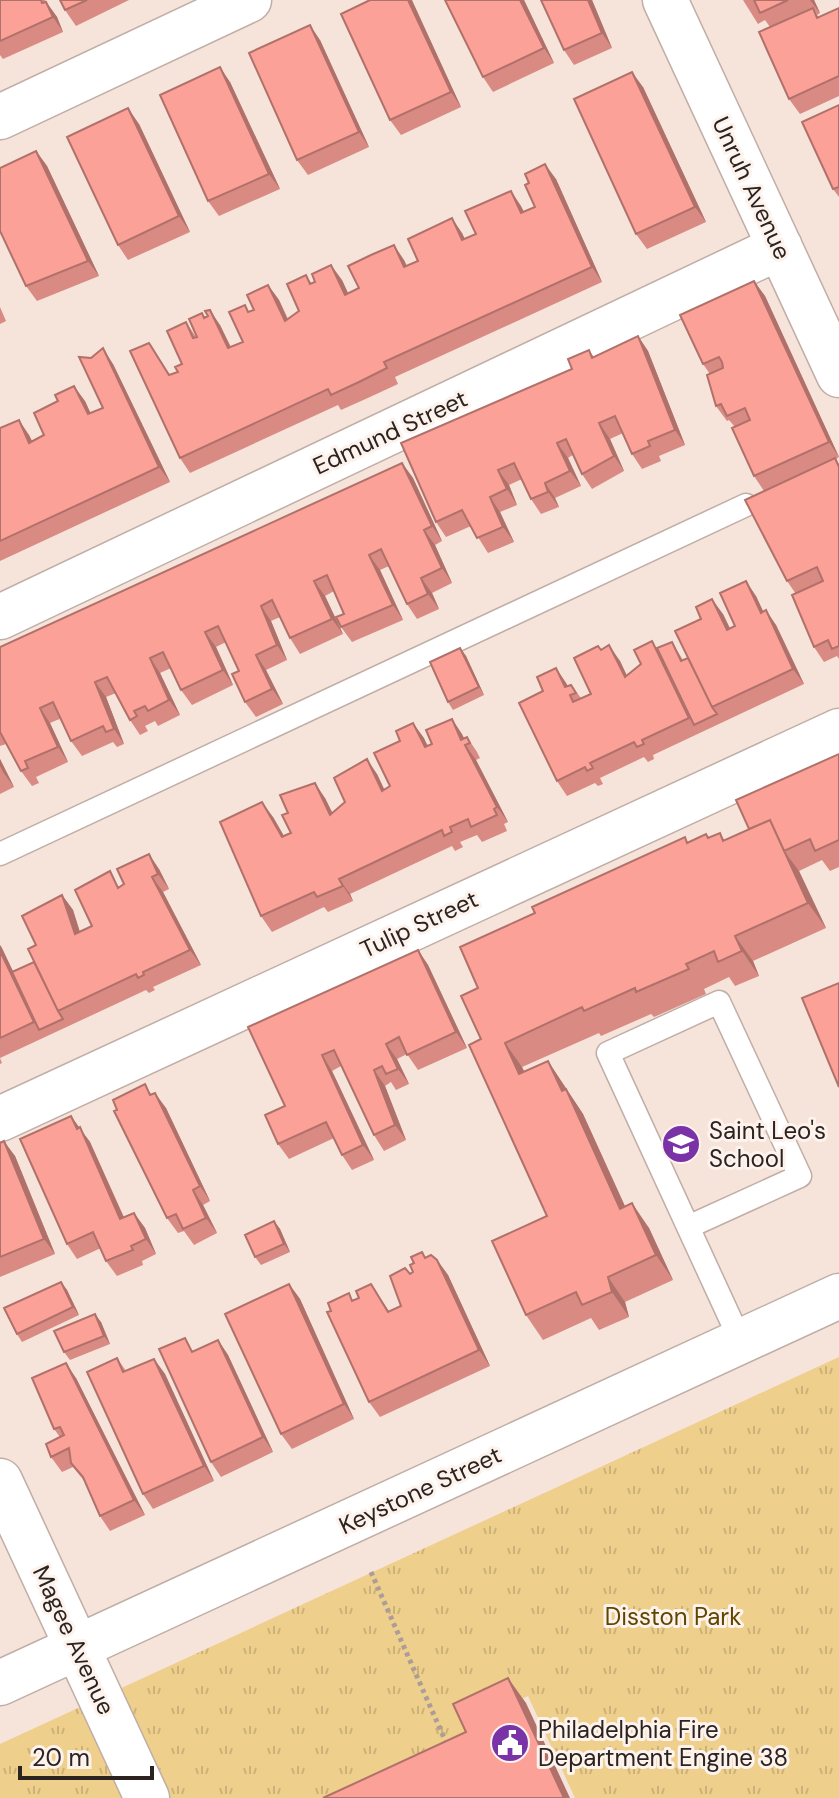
<svg xmlns="http://www.w3.org/2000/svg" width="839" height="1798" viewBox="0 0 839 1798" font-family="'DM Sans',sans-serif">
<style>
.park{fill:url(#park-tufts)}
.lines{fill:none;stroke-linecap:round;stroke-linejoin:round}
.service-casing{stroke:#c0aea6;stroke-width:25}
.minor-casing{stroke:#c0aea6;stroke-width:47}
.path{stroke:#ac9e97;stroke-width:5;stroke-dasharray:4 4;stroke-linecap:butt}
.service{stroke:#fff;stroke-width:22}
.minor{stroke:#fff;stroke-width:44}
.wall{fill:#d98a82}
.shaded-wall{fill:#b0716a}
.building{fill:#fca197;stroke:#b0716a;stroke-width:2}
.labels{text-anchor:middle;dominant-baseline:central;stroke-width:6;stroke-linejoin:round;paint-order:stroke}
.street-label{font-size:24px;fill:#2a2320;stroke:#fdf2ec}
.poi-label{font-size:24px;fill:#2a2320;stroke:#fdf2ec;text-anchor:start}
.park-label{font-size:24px;fill:#5f4600;stroke:#fdf2ec}
</style>
<defs>
<pattern id="park-tufts" width="24" height="20" patternUnits="userSpaceOnUse" patternTransform="scale(2)"><rect width="24" height="20" fill="#eecf8c"/><path d="M3 7l-1-3M5 7V3M7 7l1-3M15 17l-1-3M17 17v-4M19 17l1-3" fill="none" stroke="#ccb178"/></pattern>
</defs>
<rect width="100%" height="100%" fill="#f6e3da"/>
<!-- park -->
<path class="park" d="M839,1357V1798H575L528,1696L466,1726L477,1755L385,1798H0V1744Z"/>
<g class="lines">
<!-- service casing -->
<g class="service-casing">
<path id="service" d="M0,854L746,505
M688,1227L800,1176L719,1002L608,1053L741,1342"/>
</g>
<!-- minor casing -->
<g class="minor-casing">
<path id="minor" d="M665,0L839,375
M0,117L249,0
M0,617L780,247
M0,1119L839,731
M0,1481L147,1798
M0,1683L839,1296"/>
</g>
<!-- path -->
<path class="path" d="M371,1572L448,1747"/>
<!-- service -->
<use href="#service" class="service"/>
<!-- minor -->
<use href="#minor" class="minor"/>
</g>
<!-- wall -->
<path class="wall" d="M0,0H45L57,17L63,32L3,59L0,55Z
M60,0H129L76,26L65,10Z
M370,0H411L461,107L401,135L390,120Z
M445,0H524L554,63L493,92L483,77Z
M592,0L612,48L574,65L564,50Z
M743,0H814L820,13L817,15L819,17L839,8V96L800,114L789,99L770,27L765,20L758,24Z
M320,40L369,147L308,175L297,160Z
M230,82L280,189L219,216L208,201Z
M643,87L706,222L647,249L636,234Z
M839,105V197L833,189Z
M139,124L190,232L128,260L118,245Z
M36,151L47,166L99,276L37,301L26,286Z
M556,179L602,282L395,377L398,384L370,397L341,410L338,405L190,473L180,458L149,343L170,375L178,372L182,364L186,322L196,337H197L202,313L205,318L220,325L231,347L243,342L249,311L254,310L268,285L279,300L288,319L299,311L306,275L311,283L342,280L348,294L404,260L407,266L418,261L462,233L465,239L476,234L511,191L524,212L535,207Z
M754,281L765,296L839,457L836,459L839,464V659L837,656L824,662L814,647L796,594L787,581L764,491L754,476L735,427L729,420L727,421L716,406L710,374L703,364Z
M0,307L6,321L0,324Z
M638,336L648,351L685,445L659,456L661,461L642,469L632,454L623,433L610,439L624,471L592,489L582,474L573,455L571,456L568,458L581,486L555,498L559,507L541,514L531,499L522,479L509,485L517,505L500,512L514,542L488,553L471,526L446,537L436,522L589,350L594,357Z
M113,364L170,482L0,561V428L29,435L32,441L44,435L85,401L90,413L103,408Z
M402,463L413,478L442,541L435,545L452,583L432,593L439,609L417,619L407,604L389,566L380,570L403,620L352,642L341,627L344,614L334,591L325,596L343,634L300,654L290,638L280,617L271,621L287,660L266,670L283,704L256,717L245,702L239,671L226,642L216,647L233,685L192,705L181,690L171,668L160,673L180,715L158,726L155,721L145,726L148,731L140,735L130,720L116,693L106,697L124,744L117,747L113,742L82,756L71,741L60,719L57,720L50,723L68,762L36,777L39,783L32,786L21,771L6,744L0,746V647Z
M756,596L763,612L776,625L804,684L653,755L654,759L648,762L644,757L600,778L603,784L598,786L595,783L567,796L557,781L543,691L556,668L568,686L571,685L581,698L591,694L601,650L620,661L627,676L641,664L657,648L672,642L683,660L688,658L723,614L730,629L735,626Z
M460,648L466,656L484,695L453,710L448,702Z
M452,719L464,738L467,737L477,752L480,758L476,760L508,822L504,824L507,831L482,842L477,835L460,842L463,847L455,851L452,846L350,894L353,901L328,912L324,907L272,932L261,916L273,817L284,836L291,833L325,798L332,813L377,774L384,789L390,786L400,741L413,723L428,746L432,744Z
M839,754V867L830,871L822,860L799,871L826,928L753,961L759,976L735,986L729,977L704,989L706,994L654,1017L651,1014L601,1036L599,1033L522,1067L524,1071L548,1061L583,1114L625,1206L649,1228L673,1280L625,1302L629,1317L599,1330L591,1318L543,1340L526,1315L547,1216L481,1039L478,988L535,913L706,834L709,838L720,833L725,841L749,829Z
M0,759L14,787L0,794Z
M159,869L169,889L163,892L201,965L153,987L155,990L149,993L146,990L0,1058L2,1063L0,1064V945L13,971L34,962L36,945L62,895L73,910L80,932L92,926L120,886Z
M418,950L428,965L467,1048L418,1070L407,1054L397,1059L409,1084L396,1090L391,1082L385,1086L406,1140L384,1151L374,1135L341,1066L332,1071L374,1160L352,1170L342,1155L334,1138L289,1159L278,1144L285,1106L248,1027Z
M152,1094L166,1108L210,1201L203,1205L217,1233L194,1245L184,1231L178,1233L167,1218Z
M79,1128L90,1142L124,1217L134,1213L145,1228L156,1254L142,1261L143,1265L117,1276L106,1261L101,1248L77,1259L67,1244Z
M0,1143L15,1156L55,1254L0,1277Z
M274,1221L280,1229L290,1252L261,1265L255,1257Z
M426,1258L437,1260L448,1275L490,1366L380,1417L369,1402L353,1300L359,1298L371,1284L389,1311L401,1306L410,1274L413,1272Z
M61,1282L67,1290L79,1315L22,1342L17,1334Z
M289,1284L300,1299L354,1419L292,1449L281,1434Z
M101,1322L110,1344L70,1360L64,1352Z
M218,1340L228,1355L273,1452L221,1477L211,1462L194,1351Z
M117,1358L126,1371L154,1359L165,1374L214,1481L153,1509L143,1494Z
M76,1378L145,1515L110,1531L100,1516L86,1483L73,1467L62,1472L51,1457L60,1437L54,1429Z"/>
<!-- shaded-wall -->
<path class="shaded-wall" d="M408,0H412L461,107L451,92Z
M520,0H524L554,63L544,48Z
M588,0H592L612,48L602,33Z
M810,0H814L820,13Z
M46,2L57,17L63,32L53,17Z
M310,25L320,40L369,147L359,132Z
M220,67L230,82L280,189L269,174Z
M632,72L643,87L706,222L695,207Z
M128,108L139,124L190,232L179,216Z
M36,151L47,166L99,276L88,261Z
M545,164L556,179L602,282L592,267Z
M511,191L521,206L532,228L521,213Z
M452,218L462,233L472,256L462,240Z
M394,245L404,260L414,283L404,267Z
M331,265L342,280L356,310L345,295Z
M754,281L765,296L839,457L829,442Z
M268,285L279,300L295,336L285,321Z
M210,310L220,325L238,363L228,348Z
M638,336L648,351L685,445L675,430Z
M103,348L113,364L170,482L159,467Z
M74,386L85,401L98,429L88,414Z
M19,420L29,435L40,458L29,443Z
M599,423L610,439L624,471L614,456Z
M557,443L568,458L581,486L570,471Z
M402,463L413,478L442,541L432,526Z
M498,470L509,485L517,505L507,489Z
M545,483L555,498L559,507L548,492Z
M490,497L500,512L514,542L503,527Z
M424,530L435,545L452,583L442,568Z
M369,555L380,570L403,620L393,605Z
M421,578L432,593L439,609L428,594Z
M314,581L325,596L343,634L332,619Z
M746,581L756,596L771,628L761,613Z
M712,599L723,614L738,645L727,630Z
M261,606L271,621L287,660L277,645Z
M766,610L776,625L804,684L793,669Z
M205,632L216,647L233,685L223,670Z
M609,645L620,661L635,693L625,677Z
M460,648L466,656L484,695L479,687Z
M256,655L266,670L283,704L272,689Z
M150,658L160,673L180,715L169,700Z
M556,668L566,683L572,695L565,687Z
M95,682L106,697L124,744L114,729Z
M40,708L50,723L68,762L58,747Z
M452,719L462,734L467,744L461,740Z
M413,723L424,738L435,762L425,747Z
M465,745L476,760L508,822L497,807Z
M0,759L14,787L3,772L0,766Z
M367,759L377,774L392,806L382,791Z
M315,783L325,798L341,830L330,815Z
M262,802L273,817L293,852L282,837Z
M770,820L784,851L799,871L826,928L808,903Z
M149,854L159,869L169,889L158,874Z
M152,877L163,892L201,965L190,950Z
M339,879L350,894L353,901L343,886Z
M62,895L73,910L85,949L75,934Z
M735,936L753,961L759,976L742,951Z
M0,945L2,948L40,1029L39,1030L34,1022L0,951Z
M418,950L428,965L467,1048L456,1032Z
M505,1043L522,1067L536,1098L519,1074Z
M386,1044L397,1059L409,1084L398,1069Z
M322,1055L332,1071L374,1160L363,1145Z
M548,1061L583,1114L637,1233L620,1209Z
M374,1070L385,1086L406,1140L395,1125Z
M155,1093L166,1108L210,1201L200,1186Z
M71,1116L90,1142L131,1234L120,1219Z
M4,1141L15,1156L55,1254L44,1239Z
M193,1190L203,1205L217,1233L206,1218Z
M632,1203L649,1228L673,1280L656,1255Z
M134,1213L145,1228L156,1254L146,1239Z
M274,1221L280,1229L290,1252L284,1244Z
M437,1260L448,1275L490,1366L479,1350Z
M608,1277L625,1302L629,1317L612,1292Z
M61,1282L67,1290L79,1315L73,1307Z
M289,1284L300,1299L354,1419L344,1404Z
M95,1314L101,1322L110,1344L104,1336Z
M218,1340L228,1355L273,1452L263,1437Z
M154,1359L165,1374L214,1481L204,1466Z
M66,1363L76,1378L145,1515L134,1500Z
M508,1678L526,1703L570,1798H564Z"/>
<!-- building -->
<path class="building" d="M0,0H41L42,3L46,2L53,17L0,41Z
M60,0H87L65,10Z
M370,0H408L451,92L390,120L341,14Z
M445,0H520L544,48L483,77Z
M541,0H588L602,33L564,50Z
M754,0H788L760,13Z
M813,8L817,18L839,8V76L789,99L759,32Z
M310,25L359,132L297,160L249,53Z
M220,67L269,174L208,201L160,95Z
M632,72L695,207L636,234L574,99Z
M839,105V187L833,189L802,122Z
M128,108L179,216L118,245L67,137Z
M36,151L88,261L26,286L0,231V168Z
M545,164L592,267L384,362L387,368L359,382L331,395L328,389L180,458L130,351L149,343L169,375L178,372L175,367L182,364L167,331L186,322L193,338L197,337L189,319L202,313L204,318L208,316L205,311L210,310L228,348L243,342L229,312L245,305L248,312L254,310L247,295L268,285L285,321L299,311L287,284L306,275L310,284L315,282L312,274L331,265L345,295L359,288L348,266L371,255L394,245L404,267L418,261L408,239L452,218L462,240L476,234L465,211L511,191L521,213L535,207L525,185L529,183L525,174Z
M754,281L829,442L754,476L732,428L750,420L745,408L727,416L721,404L716,406L707,375L723,368L722,362L719,357L703,364L680,315Z
M638,336L675,430L648,441L650,446L632,454L615,416L599,423L614,456L582,474L566,439L557,443L570,471L545,483L548,492L531,499L514,463L498,470L507,489L490,497L503,527L477,538L462,510L436,522L401,443L572,369L568,359L589,350L592,358Z
M103,348L159,467L0,541V428L19,420L29,443L44,435L34,413L58,401L55,395L74,386L88,414L103,408L79,357L91,358Z
M835,458L839,467V646L832,649L828,640L814,647L792,595L823,581L817,567L787,581L745,500Z
M402,463L432,526L424,530L442,568L421,578L428,594L407,604L381,549L369,555L393,605L341,627L336,617L344,614L327,575L314,581L332,619L290,638L272,600L261,606L277,645L256,655L272,689L245,702L232,674L239,671L218,626L205,632L223,670L181,690L163,652L150,658L169,700L148,711L145,706L134,711L137,716L130,720L107,677L95,682L114,729L106,732L103,726L71,741L53,702L40,708L58,747L25,761L28,768L21,771L0,732V647Z
M746,581L761,613L766,610L793,669L712,707L675,631L701,619L696,607L712,599L727,630L735,626L720,593Z
M652,641L689,718L642,740L644,744L637,747L634,742L590,763L593,768L587,771L585,767L557,781L519,703L543,691L537,677L556,668L565,687L571,685L576,693L570,695L573,702L591,694L574,658L598,646L601,650L609,645L625,677L641,664L634,650Z
M672,642L681,661L688,658L712,707L717,714L694,725L657,648Z
M460,648L479,687L448,702L430,662Z
M452,719L461,740L467,737L470,743L465,745L497,807L494,809L497,815L471,827L468,819L450,827L452,832L444,836L442,830L339,879L343,886L317,897L314,892L261,916L220,822L262,802L282,837L286,835L291,833L282,815L288,813L280,795L315,783L330,815L345,802L334,778L367,759L382,791L390,786L374,753L400,741L396,731L413,723L425,747L432,744L426,730Z
M839,754V840L815,851L810,839L784,851L770,820L749,829L736,800Z
M770,820L808,903L735,936L742,951L718,962L714,951L686,964L689,969L636,992L635,988L584,1011L582,1007L505,1043L519,1074L548,1061L562,1091L566,1089L620,1209L632,1203L656,1255L608,1277L612,1292L582,1305L576,1292L526,1315L492,1241L547,1216L469,1045L481,1039L461,996L478,988L460,947L535,913L532,907L685,837L687,843L706,834L708,838L720,833L723,841Z
M149,854L158,874L152,877L190,950L143,972L144,975L138,978L136,974L58,1011L28,949L36,945L22,916L62,895L75,934L92,926L75,890L110,871L118,888L124,884L117,869Z
M418,950L456,1032L407,1055L399,1037L386,1044L398,1069L386,1074L382,1066L374,1070L395,1125L374,1135L334,1050L322,1055L363,1145L342,1155L326,1122L278,1144L265,1115L285,1106L248,1027Z
M0,951L34,1022L0,1038Z
M34,962L58,1011L63,1019L39,1030L12,972Z
M839,983V1087L802,998Z
M145,1084L150,1095L155,1093L200,1186L193,1190L206,1218L183,1229L176,1214L167,1218L114,1111L117,1110L113,1100Z
M71,1116L77,1129L80,1127L120,1219L134,1213L146,1239L131,1246L133,1250L106,1261L93,1232L67,1244L20,1139Z
M4,1141L44,1239L0,1257V1143Z
M274,1221L284,1244L255,1257L245,1235Z
M422,1252L425,1258L431,1255L437,1260L479,1350L369,1402L327,1312L331,1311L328,1303L349,1293L352,1301L359,1298L356,1291L371,1284L388,1312L401,1306L390,1276L405,1268L410,1274L413,1272L410,1265L414,1263L411,1257Z
M61,1282L73,1307L17,1334L4,1308Z
M289,1284L344,1404L281,1434L225,1314Z
M95,1314L104,1336L64,1352L54,1331Z
M185,1338L192,1352L218,1340L263,1437L211,1462L159,1349Z
M117,1358L123,1372L154,1359L204,1466L143,1494L87,1372Z
M66,1363L134,1500L100,1516L83,1477L71,1463L69,1448L51,1457L46,1444L64,1435L60,1427L54,1429L32,1378Z
M508,1678L564,1798H323L466,1732L453,1704Z"/>
<!-- icons -->
<defs>
<g id="school-disc" transform="scale(2)"><circle r="9.5" fill="#7933a7" stroke="#fdf2ec"/><path d="M0-5L7-2L0 1L-7-2ZM-4 1L0 2.5L4 1V4Q0 6-4 4Z" fill="#fff"/></g>
<g id="civic-disc" transform="scale(2)"><circle r="9.5" fill="#7933a7" stroke="#fdf2ec"/><path d="M-.6-6.5H3V-4.5H.6V-3L4-1V1h2V6H-6V1h2V-1L-.6-3ZM-1.2 2.5V6h2.4V2.5Z" fill="#fff"/></g>
</defs>
<g fill-rule="evenodd">
<use href="#school-disc" x="681" y="1144"/>
<use href="#civic-disc" x="510" y="1743"/>
</g>
<g class="labels">
<!-- street labels -->
<g class="street-label">
<text transform="translate(752 188) rotate(65)">Unruh Avenue</text>
<text transform="translate(390 432) rotate(-25)">Edmund Street</text>
<text transform="translate(419 924) rotate(-25)">Tulip Street</text>
<text transform="translate(420 1490) rotate(-25)">Keystone Street</text>
<text transform="translate(74 1640) rotate(65)">Magee Avenue</text>
</g>
<!-- poi labels -->
<g class="poi-label">
<text x="709" y="1130">Saint Leo's<tspan x="709" dy="28">School</tspan></text>
<text x="538" y="1729">Philadelphia Fire<tspan x="538" dy="28">Department Engine 38</tspan></text>
</g>
<!-- park labels -->
<g class="park-label">
<text x="673" y="1616">Disston Park</text>
</g>
</g>
<!-- scale -->
<path d="M20 1766v12h132v-12" fill="none" stroke="#2a2320" stroke-width="4"/>
<text x="32" y="1766" font-size="24" fill="#2a2320" stroke="#fdf2ec" stroke-width="6" paint-order="stroke">20 m</text>
</svg>
